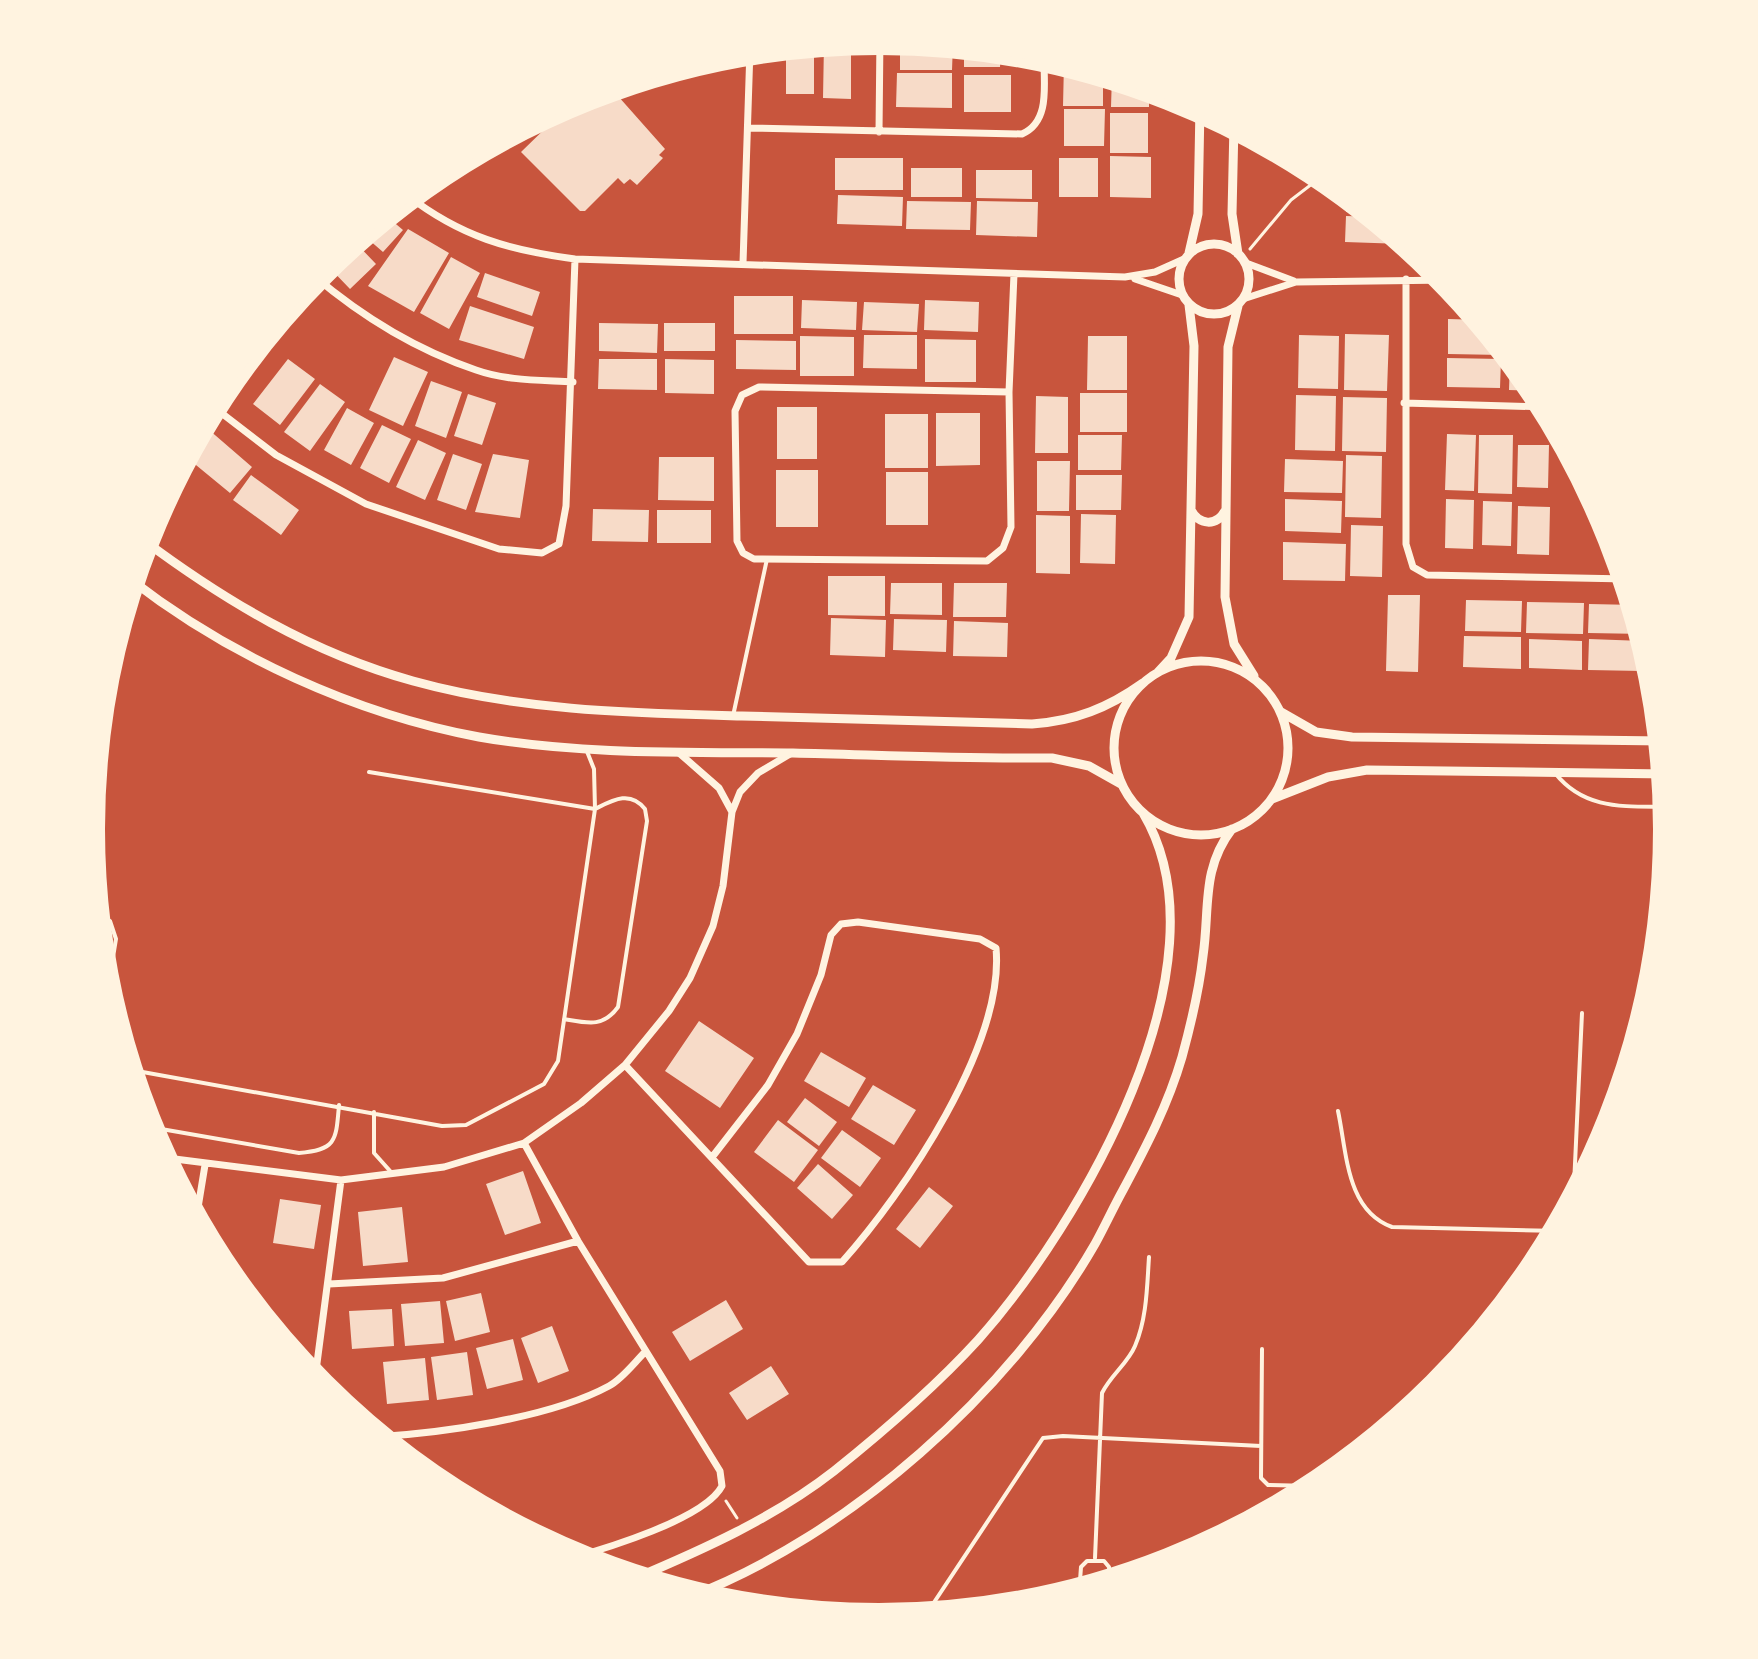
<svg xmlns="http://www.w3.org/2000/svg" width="1758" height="1659" viewBox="0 0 1758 1659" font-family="Cabin,sans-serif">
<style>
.building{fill:#f7dbc8}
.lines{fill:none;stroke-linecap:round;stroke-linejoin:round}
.path{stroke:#fff3e0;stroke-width:3}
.service{stroke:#fff3e0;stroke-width:4}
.minor{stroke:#fff3e0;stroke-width:7}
.tertiary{stroke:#fff3e0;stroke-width:9}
.rim{fill:none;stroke:#fff3e0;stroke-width:10}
</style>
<rect width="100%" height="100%" fill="#c8553d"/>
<!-- building -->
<path class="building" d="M900,40L953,43L952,70H900Z
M814,42V94H786V45Z
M824,43H851V99L823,98Z
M964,44L1001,48L1000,67H964Z
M1064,63L1103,72V106H1063Z
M897,73H952V108L896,107Z
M964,75H1011V112H964Z
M1112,75L1149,86V107H1111Z
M576,96L584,104L593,96H618L665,149L659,155L663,158L637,185L630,179L624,184L618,178L585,211H580L521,152L558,116L561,105Z
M1064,109H1105L1104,146H1064Z
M1110,113H1148V153H1110Z
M1110,156L1151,157V198L1110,197Z
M835,158H903V190H835Z
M1059,158H1098V197H1059Z
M911,168H962V197H911Z
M976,170H1032V199L976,198Z
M1346,191L1359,202L1371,212H1346Z
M838,195L903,197L902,226L837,224Z
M907,201L971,202L970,230L906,229Z
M977,201L1038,202L1037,237L976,235Z
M384,214L403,230L383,252L361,233Z
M1346,216L1377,217L1403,238V244L1345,242Z
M408,229L449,253L414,312L368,286Z
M353,240L376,264L350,289L325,263Z
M451,257L480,273L449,329L420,313Z
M485,273L540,292L532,316L477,297Z
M734,296H793V334H734Z
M802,300L857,302L856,330L801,328Z
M925,300L979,302L978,332L924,330Z
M864,302L919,304L917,332L862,330Z
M470,306L534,327L524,359L459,340Z
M1448,319L1482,320L1502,344V355L1448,354Z
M599,323L658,324L657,353L599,351Z
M664,323H715V351H664Z
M1345,334L1389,335L1387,391L1344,390Z
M864,335H917V369L863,368Z
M1299,335L1339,336L1338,389L1298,388Z
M800,336L854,337V376H800Z
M1088,336H1127V390H1087Z
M925,339L976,340V382H925Z
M736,340L796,341V370L736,369Z
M394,357L428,372L403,426L369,410Z
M1447,358L1501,359L1500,388L1447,387Z
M288,359L315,379L280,425L253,404Z
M599,359H657V390L598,389Z
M665,359L714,360V394L665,393Z
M1510,360H1515L1540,391L1509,390Z
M431,381L462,392L446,438L415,426Z
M320,384L345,402L310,451L284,432Z
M1080,393H1127V432H1080Z
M468,394L496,403L482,445L454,436Z
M1296,395L1336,396L1335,451L1295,450Z
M1036,396L1068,397V453H1035Z
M1343,397L1387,398L1386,452L1342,451Z
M777,407H817V459H777Z
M347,408L374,423L351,465L324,450Z
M936,413H980V465L936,466Z
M885,414H928V468H885Z
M382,425L411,439L389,483L360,468Z
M208,429L252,467L230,493L185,456Z
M1447,434L1476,435L1474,491L1445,490Z
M1078,435H1122L1121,470H1078Z
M1479,435H1513L1512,494L1478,493Z
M418,440L446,453L425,500L396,487Z
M1518,445H1549L1548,488L1517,487Z
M453,454L482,464L466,510L437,500Z
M493,454L529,460L520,518L475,512Z
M1346,455L1382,456L1381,518L1345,517Z
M659,457H714V501L658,500Z
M1285,459L1343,461L1342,493L1284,492Z
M1037,461H1070L1069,511H1037Z
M776,470H818V527H776Z
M886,472H928V525H886Z
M251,475L299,510L281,535L233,500Z
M1076,475H1122L1121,510H1076Z
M1285,499L1342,501L1341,533L1285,531Z
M1446,499L1474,500L1473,549L1445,548Z
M1483,501L1512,502L1511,546L1482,545Z
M1518,506L1550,507L1549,555L1517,554Z
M593,509L649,510L648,542L592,541Z
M657,510H711V543H657Z
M1081,514L1116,515L1115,564L1080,563Z
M1036,515L1070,516V574L1036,573Z
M1351,525L1383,526L1382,577L1350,576Z
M1283,542L1346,544L1345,581L1283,580Z
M828,576H885V616L828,615Z
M891,583H942V615L890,614Z
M954,583H1007L1006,617H953Z
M1388,595H1420L1418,672L1386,671Z
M1466,600L1522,601L1521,632L1465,631Z
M1527,602L1584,603L1583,634L1526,633Z
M1589,604L1636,605L1645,634L1588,633Z
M831,618L886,620L885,657L830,655Z
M894,619L947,620L946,652L893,650Z
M954,621L1008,623L1007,657L953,656Z
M1464,636L1521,637V669L1463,667Z
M1529,639L1582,641V670L1529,668Z
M1589,639L1643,641L1642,671L1588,670Z
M699,1021L754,1058L720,1108L665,1071Z
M821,1052L866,1078L849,1107L804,1081Z
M873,1085L916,1110L894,1145L851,1119Z
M805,1098L837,1122L819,1146L787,1122Z
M778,1120L818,1150L794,1182L754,1152Z
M842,1130L881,1158L860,1187L821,1158Z
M818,1164L853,1195L832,1219L797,1188Z
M523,1171L541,1223L505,1235L486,1184Z
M929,1187L953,1206L920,1248L896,1229Z
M280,1199L321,1205L314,1249L273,1243Z
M402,1207L408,1262L363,1266L358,1212Z
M481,1293L490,1332L455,1341L446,1301Z
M726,1300L743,1329L690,1361L672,1332Z
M440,1301L444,1343L405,1346L401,1304Z
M392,1309L394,1346L352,1349L349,1311Z
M552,1326L569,1371L538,1383L521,1338Z
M513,1339L523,1380L487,1389L476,1348Z
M467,1352L473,1395L437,1400L431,1357Z
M425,1358L429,1400L387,1404L383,1362Z
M771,1366L789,1394L747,1420L729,1393Z"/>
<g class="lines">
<!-- path -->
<path class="path" d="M1250,249L1291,200L1325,174
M726,1501L737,1518"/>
<!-- service -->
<path class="service" d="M711,55H749
M733,716L767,559
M369,772L595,809C613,800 630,790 645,809L647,821L618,1007C603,1028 587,1023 564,1019
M1555,773C1585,811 1626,806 1670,807
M94,913L110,921L116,939L106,1000
M99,965L111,968
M1659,968L1654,926L1666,892
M126,1069L442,1126L466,1125L544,1084L558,1061L595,809L594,769L586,749
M1338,1111C1347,1153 1346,1210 1392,1227L1560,1231
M374,1112V1153L391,1172
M144,1126L299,1153C337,1150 336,1140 339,1105
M1573,1207L1582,1013
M1262,1349L1261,1478L1268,1485L1312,1486
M1095,1558L1102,1393C1111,1375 1128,1363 1135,1346C1147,1318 1147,1286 1149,1257
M1079,1594L1081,1567L1087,1561H1104L1109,1567L1110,1585
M923,1619L1043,1438L1063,1436L1261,1446"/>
<!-- minor -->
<path class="minor" d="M748,128L1022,134C1052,121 1043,81 1044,54
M879,132L880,36
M407,195C461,237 509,250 575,259L1125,277L1155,272L1184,259
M743,263L750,49
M1246,263L1294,281
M313,275C360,315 417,350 476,370C507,381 541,380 573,382
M1135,279L1182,295
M1406,279V544L1413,567L1427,575L1628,579
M1243,299L1296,282L1450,280
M1009,392L759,387L742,395L735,411L737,541L743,553L754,559L987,561L1003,548L1011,527L1009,392L1014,274
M1404,403L1548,407
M211,405L276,455L366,504L499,549L542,553L559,544L566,506L575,259
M678,752L719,788L732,812
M625,1065L809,1262H842C904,1193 1005,1044 996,948L980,939L858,922L841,924L831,935L821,975L797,1034L768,1085L713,1156
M524,1143L578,1241L720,1471L722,1486C705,1519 604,1549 568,1559
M159,1157L341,1180L444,1167L524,1143L581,1103L625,1065L669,1011L690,978L713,926L723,886L732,812L740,792L758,773L790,754
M195,1226L205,1165
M329,1284L443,1278L578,1241
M314,1386L341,1180
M375,1437C442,1433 550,1418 609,1386C622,1379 634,1363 645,1352"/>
<!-- tertiary -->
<path class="tertiary" d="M1234,124L1232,214L1238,254
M1179 279a35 35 0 1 1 70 0a35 35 0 1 1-70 0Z
M1189,253L1198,214L1200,106
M1238,306L1228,347L1225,597L1234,644L1254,676
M1191,510C1199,525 1216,527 1225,511
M142,539C225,601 312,653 413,681C521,711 632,713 742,716C839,719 936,722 1032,724C1075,721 1108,708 1143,683
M130,579C229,656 355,714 479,737C581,755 690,752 793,753C879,755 966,759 1052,758L1089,766L1121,784
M1114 748a87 87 0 1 1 174 0a87 87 0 1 1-174 0Z
M1158,672L1171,658L1189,617L1194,346L1189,305
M1281,712L1316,732L1352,737L1664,741
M1272,799L1328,777L1367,770L1667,774
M631,1580C702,1550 774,1518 834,1471C884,1431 935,1387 978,1340C1080,1225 1233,964 1143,813
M689,1597C849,1536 1010,1392 1095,1244C1105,1226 1113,1208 1123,1190C1146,1147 1168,1105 1182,1057C1191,1024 1199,991 1203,956C1210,909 1201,869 1232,829"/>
</g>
<!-- crop -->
<path d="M0 0H1758V1659H0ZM100 829a779 779 0 1 1 1558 0a779 779 0 1 1-1558 0Z" fill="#fff3e0" fill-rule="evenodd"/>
<path class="rim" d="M100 829a779 779 0 1 1 1558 0a779 779 0 1 1-1558 0Z"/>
</svg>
